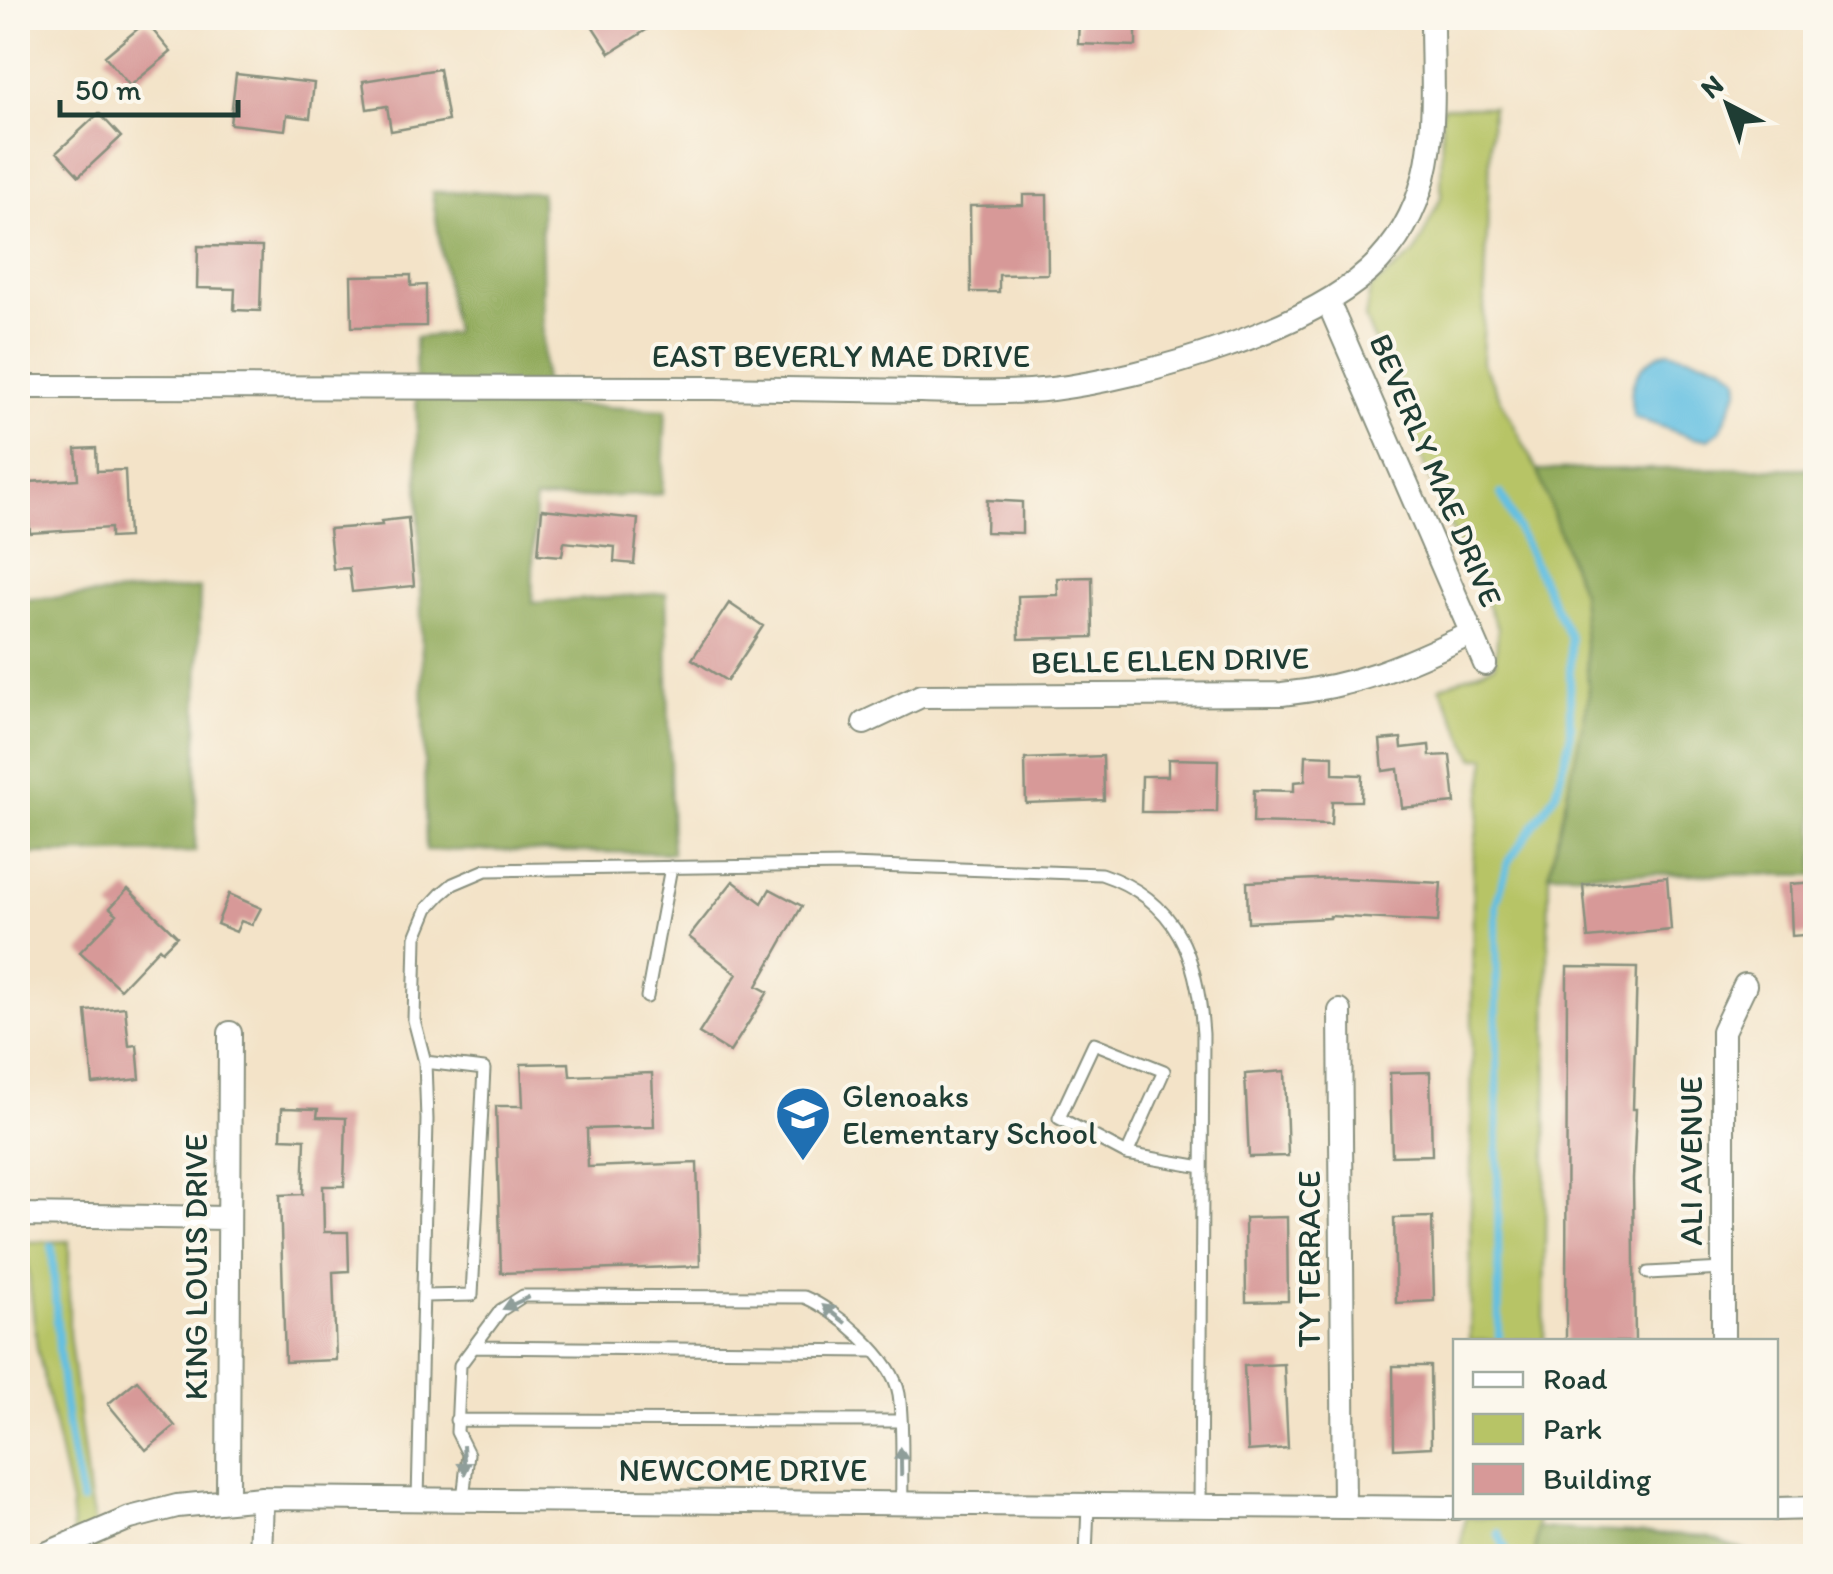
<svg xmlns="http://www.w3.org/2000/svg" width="1833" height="1574" viewBox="0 0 1833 1574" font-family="Itim,sans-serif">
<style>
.green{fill:#b7c466;stroke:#6b804d;stroke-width:2.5}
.forest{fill:#91aa5b;stroke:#587448;stroke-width:2.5}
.water{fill:#64c0e2;stroke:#427e8b;stroke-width:2.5}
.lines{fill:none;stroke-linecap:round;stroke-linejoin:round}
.stream{stroke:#64c0e2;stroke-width:8}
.building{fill:#d79998}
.service-casing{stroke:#89907e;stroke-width:15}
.minor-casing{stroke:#89907e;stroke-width:26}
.service{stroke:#fff;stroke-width:11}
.minor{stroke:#fff;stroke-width:22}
.oneway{fill:#8f9e9a}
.labels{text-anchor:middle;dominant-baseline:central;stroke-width:8;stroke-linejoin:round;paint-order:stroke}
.street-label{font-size:32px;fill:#1f3d34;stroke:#fbf7ec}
.poi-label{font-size:32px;fill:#1f3d34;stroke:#fbf7ec;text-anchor:start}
</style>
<rect width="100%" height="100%" fill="#fbf7ec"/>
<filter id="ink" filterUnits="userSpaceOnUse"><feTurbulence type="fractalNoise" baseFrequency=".01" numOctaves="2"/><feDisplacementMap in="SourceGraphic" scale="20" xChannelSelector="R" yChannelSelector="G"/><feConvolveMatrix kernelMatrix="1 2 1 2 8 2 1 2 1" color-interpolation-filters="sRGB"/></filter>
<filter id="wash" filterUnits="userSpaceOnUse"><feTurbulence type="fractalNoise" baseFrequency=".0048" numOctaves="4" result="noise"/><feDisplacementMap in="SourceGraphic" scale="40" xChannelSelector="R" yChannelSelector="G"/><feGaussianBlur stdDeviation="2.25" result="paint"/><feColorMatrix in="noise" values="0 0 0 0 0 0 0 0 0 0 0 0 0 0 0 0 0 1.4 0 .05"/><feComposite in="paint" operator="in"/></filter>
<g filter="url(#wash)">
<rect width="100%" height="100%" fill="#f3e3c8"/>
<!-- green -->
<path class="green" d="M1442,107H1492L1482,362L1537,470L1581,593L1589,696L1549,873L1544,1341H1470L1473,859L1487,758H1474L1440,687L1495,665L1498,628L1442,509L1365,318L1370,289L1415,253L1441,197Z
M69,1241V1333L89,1496L101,1556H75L71,1503L37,1347L25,1242Z
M1465,1517H1538L1535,1556H1460Z"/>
<!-- forest -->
<path class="forest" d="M432,192H541L544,404L666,410L662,494L535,500L532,603L666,593L672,853L426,850L415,338L454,333Z
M1815,468V875L1549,873L1589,696L1581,592L1537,470Z
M200,588L195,852L18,854V600Z
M1537,1528L1707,1537L1759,1556H1535Z"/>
<!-- water -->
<path class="water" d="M1668,351L1724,365L1738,377L1739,388L1720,431L1708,439L1693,438L1634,417C1625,386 1638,361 1668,351Z"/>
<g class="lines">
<!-- stream -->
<path class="stream" d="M52,1246C57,1332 62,1417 82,1501
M1499,1342L1496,904L1509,861L1556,793L1570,738V638L1501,494
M1498,1533L1509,1556"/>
</g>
<g id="blocks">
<!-- building -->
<path class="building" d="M587,18H665L610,53Z
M1079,18H1136V46L1078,44Z
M146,22L171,52L130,86L105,56Z
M439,69L448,121L391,131L387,106L367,109L363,81Z
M236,74L314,83L310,118L287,115L285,130L230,124Z
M99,113L121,137L79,176L57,152Z
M1023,195H1047L1048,274L999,275V292H971L970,206L1023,205Z
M198,246L262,247L260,311L234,310L235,289L197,288Z
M411,275V286L426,285V326L352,327L351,276Z
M96,448L97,471L125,470L128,537L110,538V528L30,533L29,520L18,521V494H30L29,482L78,479L76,449Z
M987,500L1022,502V533L986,532Z
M542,509L638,519L634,564L614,562L615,547L564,542L562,556L538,554Z
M408,518L414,586L352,592L349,568L333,569L329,529L382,525L381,521Z
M1092,577L1093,637L1019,639L1018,596L1058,595L1057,578Z
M729,603L763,626L727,681L692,659Z
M1401,738L1402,748L1429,745L1430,756L1450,755L1455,803L1402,808L1398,769L1383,771L1380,740Z
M1306,755L1333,756V774L1362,775L1361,801H1332L1331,825L1253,823L1254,790L1294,791V782L1305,781Z
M1103,756L1104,800L1026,803L1025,759Z
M1168,759L1218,760L1217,812H1141L1142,776H1168Z
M1667,877L1671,930L1588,938L1583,885Z
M1341,878L1441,883L1438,922L1330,916V918L1248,922L1247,882Z
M733,881L762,903L770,889L802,906L757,986L768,992L730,1052L699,1033L737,974L689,937Z
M1816,882V934L1792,936L1790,884Z
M128,889L177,936L162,951L159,948L120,989L80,952L117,914L110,908Z
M229,894L261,908L252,925L241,921L236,932L217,924Z
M1567,967L1637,968L1633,1109H1636L1633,1179L1635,1342H1566Z
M125,1007L129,1046L137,1045L140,1079L93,1084L86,1011Z
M569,1063L570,1076L652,1073L654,1127L587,1129L588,1167L697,1163L700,1266L501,1273L496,1106H523L521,1064Z
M1285,1071L1288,1156L1249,1157L1245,1074Z
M1430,1072L1432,1155L1392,1156L1390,1073Z
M282,1108L318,1109L317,1117L346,1118L344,1186H323L324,1232H348L349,1271L333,1272L336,1360L285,1362L280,1195L303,1194L305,1139L281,1138Z
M1287,1217L1288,1301L1246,1302L1245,1218Z
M1432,1217L1434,1301L1396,1303L1394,1218Z
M1284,1364L1288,1448L1248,1451L1244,1366Z
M1393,1366H1430L1431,1447L1394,1449Z
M137,1380L175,1426L146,1450L108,1404Z"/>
</g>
</g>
<g filter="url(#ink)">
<use href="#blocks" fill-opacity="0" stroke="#89907e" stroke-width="2.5"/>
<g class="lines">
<!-- service casing -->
<g class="service-casing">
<path id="service" d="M647,997L671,867
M1127,1154L1164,1071L1094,1043L1059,1118L1127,1154L1202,1167
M1648,1273L1723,1269
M424,1296L472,1295L484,1069L425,1062
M473,1347L873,1351
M456,1420L899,1421
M418,1500L427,1120L425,1062L414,1020L416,937L428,908L441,894L453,884L486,870L849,865L1101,874C1179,900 1198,959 1203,1034L1200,1506
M463,1500L468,1454L457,1432L460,1365L501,1310L523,1296H541L804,1297C836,1310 893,1358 899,1394C904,1429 901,1468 902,1504
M1086,1556L1088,1505
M1191,1556H1273"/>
</g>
<!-- minor casing -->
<g class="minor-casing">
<path id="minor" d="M1328,302L1485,664
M18,387C249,388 481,387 713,388C782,389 851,390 920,391C964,392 1009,394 1052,389C1145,378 1315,329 1379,261C1444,191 1432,105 1432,18
M864,723L921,696L1282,694C1358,686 1404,666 1472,633
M1340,1011L1344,1507
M18,1215L228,1218
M1723,1342V1031L1745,985
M228,1501L230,1033
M1776,1509L1816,1508
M41,1556L130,1518L177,1506L262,1498L1456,1508
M260,1556L262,1498"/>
</g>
<!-- service -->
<use href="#service" class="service"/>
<!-- minor -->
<use href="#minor" class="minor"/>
</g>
<!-- one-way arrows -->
<defs><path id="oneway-solid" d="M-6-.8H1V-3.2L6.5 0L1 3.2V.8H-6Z" transform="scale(2.5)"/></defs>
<g class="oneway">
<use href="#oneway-solid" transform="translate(516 1303) rotate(155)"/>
<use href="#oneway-solid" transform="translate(834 1314) rotate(-142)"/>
<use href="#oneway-solid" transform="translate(464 1460) rotate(86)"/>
<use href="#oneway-solid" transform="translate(901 1462) rotate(-91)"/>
</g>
</g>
<!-- icons -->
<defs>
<g id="school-pin" transform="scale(2.875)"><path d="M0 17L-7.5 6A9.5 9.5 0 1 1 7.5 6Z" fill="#1f6fb2" stroke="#fbf7ec"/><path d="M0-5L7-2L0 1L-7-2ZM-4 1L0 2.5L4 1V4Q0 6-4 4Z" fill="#fff"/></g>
</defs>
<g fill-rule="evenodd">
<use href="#school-pin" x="803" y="1114"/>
</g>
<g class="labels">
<!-- street labels -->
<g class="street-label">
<text x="841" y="356">EAST BEVERLY MAE DRIVE</text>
<text transform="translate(1436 470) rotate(67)">BEVERLY MAE DRIVE</text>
<text transform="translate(1170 660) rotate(-1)">BELLE ELLEN DRIVE</text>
<text transform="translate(1691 1161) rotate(-90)">ALI AVENUE</text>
<text transform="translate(1309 1259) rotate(-90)">TY TERRACE</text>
<text transform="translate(196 1267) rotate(-90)">KING LOUIS DRIVE</text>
<text x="743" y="1470">NEWCOME DRIVE</text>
</g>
<!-- poi labels -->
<g class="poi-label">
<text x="842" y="1096">Glenoaks<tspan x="842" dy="37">Elementary School</tspan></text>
</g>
</g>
<!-- margin -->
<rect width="1833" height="1574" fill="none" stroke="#fbf7ec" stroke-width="60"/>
<!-- legend -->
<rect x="1453" y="1339" width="325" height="180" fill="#fbf7ec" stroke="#a3ada2" stroke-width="2.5"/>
<rect x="1473" y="1372" width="50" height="15" fill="#ffffff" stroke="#a3ada2" stroke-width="2.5"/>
<text x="1543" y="1389" font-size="30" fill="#1f3d34">Road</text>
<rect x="1473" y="1414" width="50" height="30" fill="#b7c466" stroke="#a3ada2" stroke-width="2.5"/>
<text x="1543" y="1439" font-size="30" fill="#1f3d34">Park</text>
<rect x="1473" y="1464" width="50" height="30" fill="#d79998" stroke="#a3ada2" stroke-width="2.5"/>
<text x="1543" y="1489" font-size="30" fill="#1f3d34">Building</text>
<!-- north arrow -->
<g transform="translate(1728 105) rotate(319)" stroke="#fbf7ec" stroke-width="8" paint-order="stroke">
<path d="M0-8L18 38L0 25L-18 38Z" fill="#1f3d34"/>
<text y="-15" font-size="28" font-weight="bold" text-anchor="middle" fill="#1f3d34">N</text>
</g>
<!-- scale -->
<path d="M60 100v15h178v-15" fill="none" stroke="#1f3d34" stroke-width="5"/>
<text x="75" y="100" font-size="30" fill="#1f3d34" stroke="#fbf7ec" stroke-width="8" paint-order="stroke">50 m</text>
</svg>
